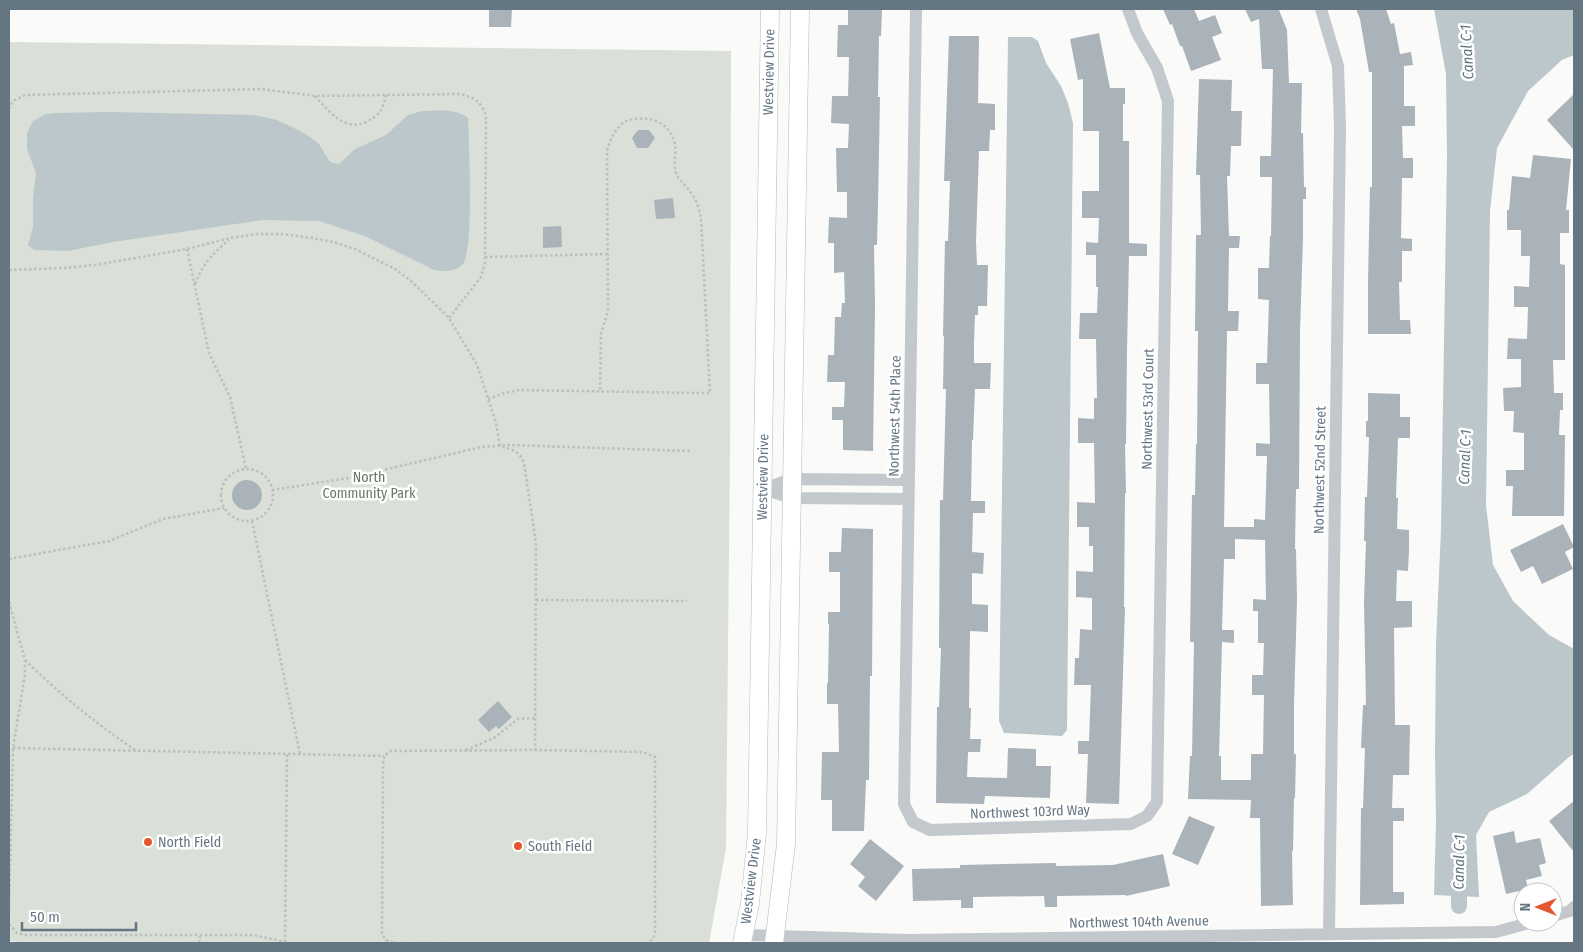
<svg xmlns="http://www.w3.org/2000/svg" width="1583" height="952" viewBox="0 0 1583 952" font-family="'Fira Sans Condensed',sans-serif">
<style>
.green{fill:#dadfd7}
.water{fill:#bbc7cb}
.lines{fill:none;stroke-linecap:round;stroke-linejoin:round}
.canal{stroke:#bbc7cb;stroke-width:16}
.building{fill:#aab3b9;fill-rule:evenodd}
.secondary-casing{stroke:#b3babf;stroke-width:19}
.path{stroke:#bbbfc2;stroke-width:2.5;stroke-dasharray:2.5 2.5;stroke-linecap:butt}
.street{stroke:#c3c8cc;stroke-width:12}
.secondary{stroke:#fff;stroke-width:18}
.poi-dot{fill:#e4572e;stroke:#fff;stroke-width:2}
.labels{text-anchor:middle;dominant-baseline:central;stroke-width:5;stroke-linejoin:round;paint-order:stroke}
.street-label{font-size:14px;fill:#657683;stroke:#fff}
.park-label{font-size:14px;fill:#687a64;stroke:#fff}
.poi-label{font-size:14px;fill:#657683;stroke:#fff;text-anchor:start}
.water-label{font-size:15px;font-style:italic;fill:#60757c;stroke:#fff}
</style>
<rect width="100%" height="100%" fill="#fafaf8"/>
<!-- green -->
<path class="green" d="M9,42L731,51L730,447L726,848L709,943H25L9,941Z"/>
<!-- water -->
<path class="water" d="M1434,9H1574V55L1562,60L1528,91L1497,148L1490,211L1486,505L1493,565L1513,601L1549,635L1574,649V754L1569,757L1527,794L1489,812L1476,835L1479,897L1434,895L1436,823L1435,752L1436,643L1441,529L1447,157L1446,74Z
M1008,37H1032L1038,41L1046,63L1061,86L1068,103L1073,123L1067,730L1062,736L1004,733L999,721Z
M422,111C437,111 455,108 468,118C469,142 474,248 463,264C456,272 443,272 434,270L365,236L319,221L262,220L113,242L68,251L34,250L28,245L33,227V198L36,173L27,149V133L33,121L46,114L54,113L109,112L254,115L277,120L306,134L319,144L330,162L339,164L355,149L386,135L408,115Z"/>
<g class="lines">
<!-- canal -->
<path class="canal" d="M1459,906V876"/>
</g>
<!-- building -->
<path class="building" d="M489,9H512L511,27H489Z
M848,9H882L881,36H879L878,97H880L878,205L877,245H874L875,306L873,451L843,450V420H832V407H844L845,382H827L828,355H834L835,317H841L842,303H845L844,272L834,273V243H828L829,217L847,218V192H837L836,148H848L849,124L831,123L832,96H848L849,57H837L838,25H848Z
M1163,9H1194L1199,21L1215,15L1222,33L1212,37L1221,60L1191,71L1182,46H1180L1172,24L1170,25Z
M1245,9H1282L1279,10L1287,30L1289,83H1302L1301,133H1303L1304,187H1306V199H1303V237L1300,332L1299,489H1296L1295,549H1296L1297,600L1294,705V754H1296L1295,798H1294L1293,851H1292L1293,905L1261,906L1260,818H1250L1251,800L1188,799L1190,756H1192L1194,642H1190L1192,495H1195L1196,444H1197L1198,331H1195L1196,235H1201L1200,175H1196L1199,79L1232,80L1231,111H1242L1241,146H1231L1230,176H1227L1229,236H1240L1239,248H1229L1228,311H1239L1238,331H1227L1224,527H1254V519L1265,520L1267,456H1256V443L1270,444L1269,384H1256V363H1267L1269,300L1258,299V268H1269L1270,236H1271L1272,177H1260V156H1271L1273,69H1262L1259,19L1251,22ZM1235,539L1265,540L1266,600L1253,599V611H1258V643H1264L1263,675H1252V695H1264L1263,754H1251V780H1221V756H1219L1222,642L1234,643V630H1222L1224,559H1235Z
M1356,9H1386L1391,24L1394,23L1400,54L1411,52L1413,65L1404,66V106H1415V126H1402L1403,158H1413V178H1402L1401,238L1412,239V251H1402V282H1399L1400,320H1410L1411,334H1368V282L1370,187H1372V72H1369L1360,19Z
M1099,33L1110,88H1125V104H1123V141H1129V243L1147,244V256H1129L1127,350L1126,444H1125L1126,493H1125L1124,607H1125L1119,804L1086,803L1088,754H1078V741H1089L1091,685H1074L1075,658H1079L1080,629L1092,630V598L1076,597V571L1093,572V546H1089V527H1077V502L1095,503L1094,443H1078V418L1094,419V398H1097L1096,339H1079L1080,313H1097L1098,287H1096V255H1086V242L1098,243L1099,218H1082V191H1099V131H1083V79L1078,80L1070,39Z
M949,36H979L978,103L995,104V130H990L989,151H979L976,241L977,265H988L987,306H978V315H975L974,343V363H991L990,389H975L973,440H972L971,501H985V513H973L972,552L984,553L983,574L972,573V604L988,605V632L970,631L969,708H971L970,739H981L980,752H968L967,777L1007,778L1008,748L1036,749V766H1051L1050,798L985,796L984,804L936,803L937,707H939L941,648H939L940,500H943L946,389H943L944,336H943L945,241H948L950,181H944Z
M1574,94V150L1547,120Z
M638,130H649L655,138L648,148H637L632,138Z
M1533,155L1571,159L1566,210H1569V233H1560V264L1565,265V360H1553L1554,393H1563V410H1560L1559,435H1565L1564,516H1512L1513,486H1506V470H1524V433L1513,432L1514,411H1504L1503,388L1521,387V359H1507L1508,338L1527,339L1528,307H1514V286L1529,287L1530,256H1521V230H1507V210H1509L1512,176L1530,178Z
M673,198L675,218L656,219L654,200Z
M561,226L562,247L543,248V227Z
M1368,393L1400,394V417H1410V438H1398L1396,498H1398L1397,529L1409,530V550L1408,571L1397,570L1396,601H1412V627L1394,628L1395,725H1410L1409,775H1393L1392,808H1404V821H1393V892H1404V904L1360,905L1361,808H1363L1365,748H1361L1363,705H1366L1364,602L1366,541H1364L1365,497H1367L1369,437H1366V421H1368Z
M232 495a15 15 0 1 1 30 0a15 15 0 1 1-30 0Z
M1563,524L1574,547L1565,552L1573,569L1542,584L1533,566L1521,572L1510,550Z
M842,528L873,529L872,676H870L869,780H866L864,831H832V800H821L822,752H839L838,704H827V683H828L829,624H828V612H840V572H829V552H841Z
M498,701L512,717L499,729L496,726L489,732L478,720Z
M1574,801V852L1549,821Z
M1189,816L1215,827L1198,865L1172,854Z
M1514,831L1516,843L1540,838L1546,863L1539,865L1542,876L1526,880L1528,889L1506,894L1493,836Z
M870,839L904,866L876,901L858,886L865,877L850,864Z
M1163,854L1170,886L1126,896V895L1057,896V907H1045L1044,896L973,897V908H961V900L913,901L912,869L960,868V865L1056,863V866L1113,865Z"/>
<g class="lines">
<!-- secondary casing -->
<g class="secondary-casing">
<path id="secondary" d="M742,943L750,903L757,833L770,9
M774,943L786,844L800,9"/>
</g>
<!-- path -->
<path class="path" d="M315,96C329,111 344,132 366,122C381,114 382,111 386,95
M9,109L13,101L25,95L261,89L315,96L461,94C475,98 480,101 486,115L485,263L481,277L449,318
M187,249L209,353L230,397L246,469
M485,257L608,254
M9,270L64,268L95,265L187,249L230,238L257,234H282L312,238L333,242L355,249L395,269L411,281L449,318L477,365L496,423L500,446C512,450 519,450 524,463L536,543L535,750
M195,284C202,265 214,252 229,240
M488,399L504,393L519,390L699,393H710L701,218C699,209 697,200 691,193C687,186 680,182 677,175C671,163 679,150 673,138C666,122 652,117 635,119C632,120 627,120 624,122C615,129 610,140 607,151L608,311L601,334L600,392
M221 495a26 26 0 1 1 52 0a26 26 0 1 1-52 0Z
M272,490L349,478L481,447L509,445L691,451
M252,521L300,754
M9,559L109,541L163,519L224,508
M536,600L687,601
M9,602L25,660V674L13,748L9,911
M25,660C60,694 95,723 135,750
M13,748L384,756
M466,750L494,738L518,719L535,718
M9,924L17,933L26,935H253L290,943
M285,942L287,754
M199,943L200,936
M458,943H395L386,940L382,934L383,766L384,756L390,751L535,750L643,752L655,757V933L653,939L647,943"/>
<!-- street -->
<path class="street" d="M916,9L904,804L913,822L930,830L1131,824L1147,816L1157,802L1168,101L1157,68L1137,33L1128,9
M1321,9L1338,66L1340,127L1329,934
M763,489L792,479L909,480
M763,489L792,498L909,499
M1553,916L1570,911L1574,907
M744,935L907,940L1496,932L1532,922"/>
<!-- secondary -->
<use href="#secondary" class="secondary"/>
</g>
<!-- markers -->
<g class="poi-dot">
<circle cx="148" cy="842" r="5"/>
<circle cx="518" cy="846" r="5"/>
</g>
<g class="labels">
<!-- street labels -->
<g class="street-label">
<text transform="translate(769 72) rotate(-89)">Westview Drive</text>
<text transform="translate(1148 409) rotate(-89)">Northwest 53rd Court</text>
<text transform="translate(895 416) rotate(-89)">Northwest 54th Place</text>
<text transform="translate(1320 470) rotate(-89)">Northwest 52nd Street</text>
<text transform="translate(763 477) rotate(-89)">Westview Drive</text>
<text transform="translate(1030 812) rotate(-2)">Northwest 103rd Way</text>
<text transform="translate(751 881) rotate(-83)">Westview Drive</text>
<text transform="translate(1139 922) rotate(-1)">Northwest 104th Avenue</text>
</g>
<!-- park labels -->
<g class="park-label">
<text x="369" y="477">North<tspan x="369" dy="16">Community Park</tspan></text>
</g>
<!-- poi labels -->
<g class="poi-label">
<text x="158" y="842">North Field</text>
<text x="528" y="846">South Field</text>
</g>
<!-- water labels -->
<g class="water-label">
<text transform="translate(1467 52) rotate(-93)">Canal C-1</text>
<text transform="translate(1465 457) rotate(-88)">Canal C-1</text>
<text transform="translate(1459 862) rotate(-89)">Canal C-1</text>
</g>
</g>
<!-- border -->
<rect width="1583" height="952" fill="none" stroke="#657683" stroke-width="20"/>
<!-- north arrow -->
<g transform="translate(1538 907) rotate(270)"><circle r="24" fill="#ffffff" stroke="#c1c8cd"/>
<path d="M0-4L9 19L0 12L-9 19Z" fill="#e4572e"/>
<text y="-8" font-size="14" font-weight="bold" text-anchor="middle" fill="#657683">N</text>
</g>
<!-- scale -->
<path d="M22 922v8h114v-8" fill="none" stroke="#657683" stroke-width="2.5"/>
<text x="30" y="922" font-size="15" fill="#657683" stroke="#ffffff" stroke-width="4" paint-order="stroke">50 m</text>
</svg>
